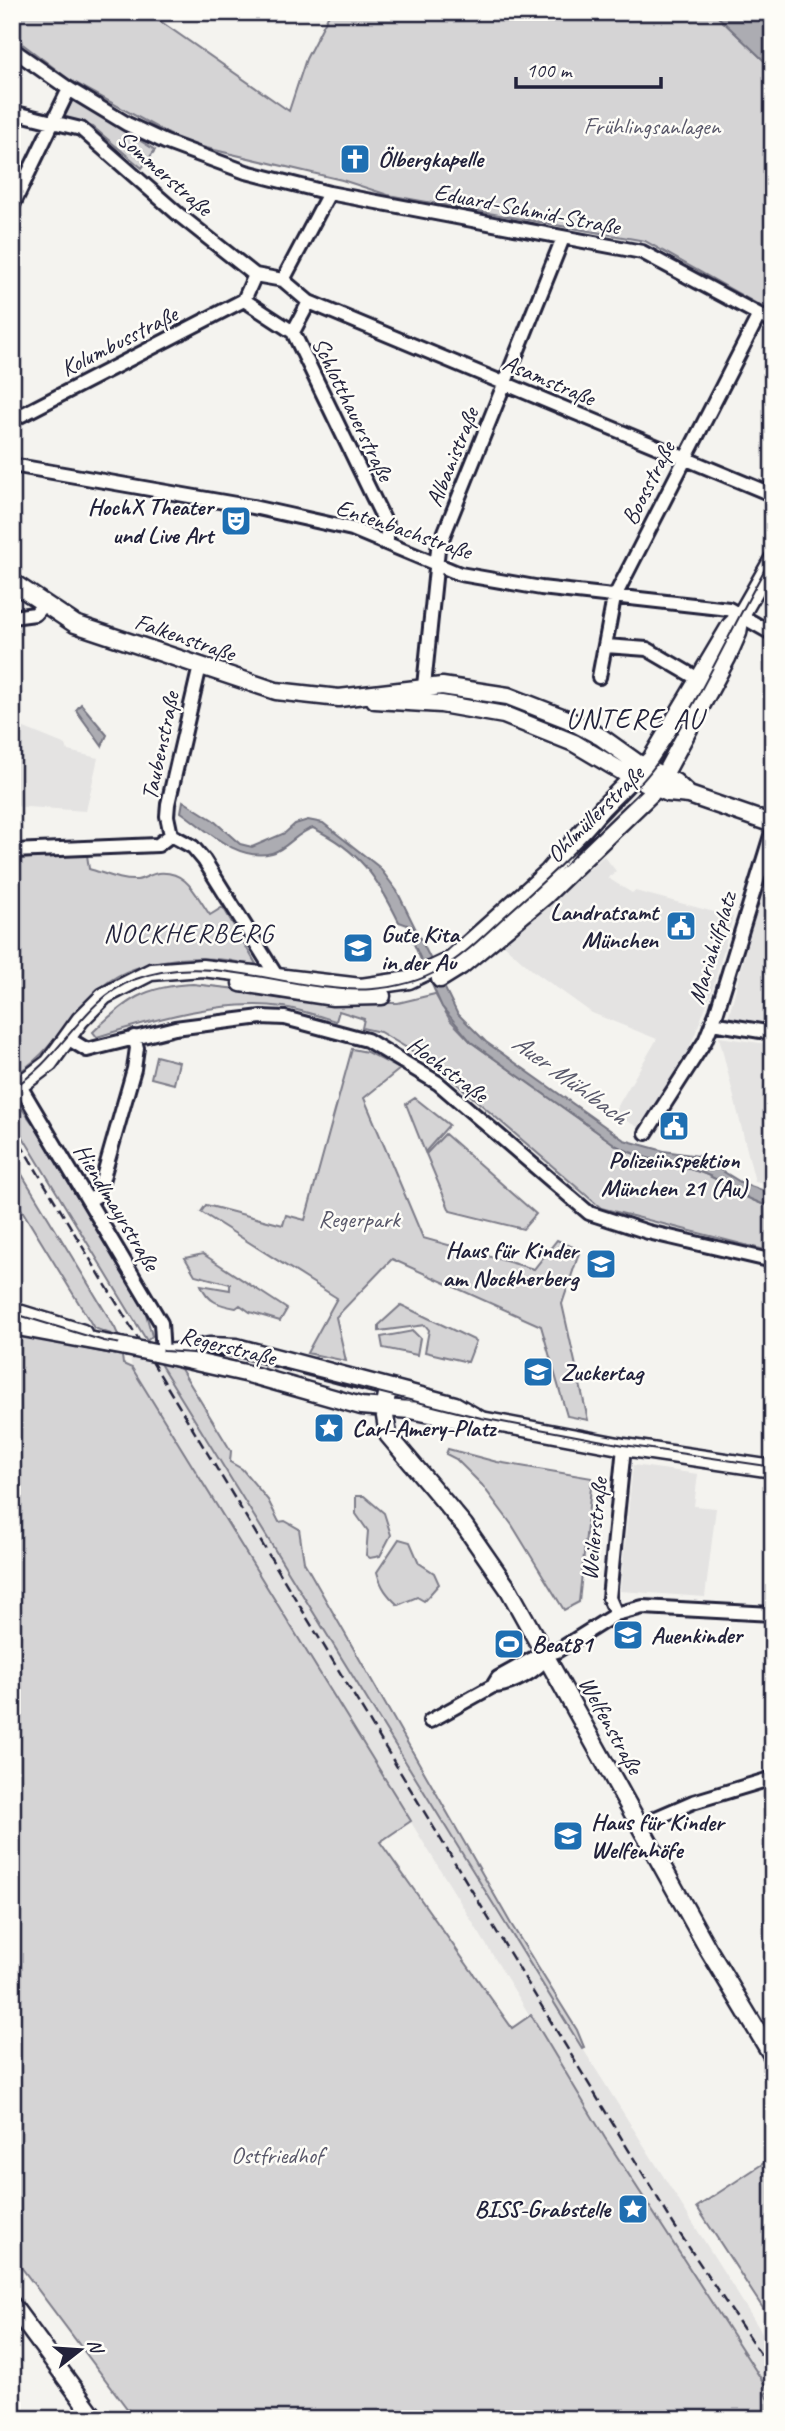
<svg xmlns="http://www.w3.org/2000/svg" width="785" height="2431" viewBox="0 0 785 2431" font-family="Caveat,sans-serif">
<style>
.built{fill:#e4e3e2}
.green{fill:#d5d4d5;stroke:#7c7b88;stroke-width:2}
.water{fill:#acacb2;stroke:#757582;stroke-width:2}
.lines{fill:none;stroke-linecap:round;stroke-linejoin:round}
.street-casing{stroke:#22223b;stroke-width:18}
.secondary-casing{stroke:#22223b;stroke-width:21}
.street{stroke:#fdfcf7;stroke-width:12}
.secondary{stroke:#fdfcf7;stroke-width:16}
.tram{stroke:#22223b;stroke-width:2}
.rail{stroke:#22223b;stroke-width:2.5;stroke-dasharray:10 5;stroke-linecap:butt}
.secondary-bridge-casing{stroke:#22223b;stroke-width:21;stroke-linecap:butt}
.secondary-bridge{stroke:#fdfcf7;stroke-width:16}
.labels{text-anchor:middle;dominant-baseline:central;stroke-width:5;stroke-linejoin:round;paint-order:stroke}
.park-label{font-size:24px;fill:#585769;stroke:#fdfcf7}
.poi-label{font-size:24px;font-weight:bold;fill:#22223b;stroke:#fdfcf7;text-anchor:start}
.street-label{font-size:24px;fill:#22223b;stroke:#fdfcf7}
.neighbourhood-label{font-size:26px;letter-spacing:2px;fill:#22223b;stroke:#fdfcf7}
.water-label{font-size:26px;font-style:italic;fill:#59596b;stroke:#fdfcf7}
.quarter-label{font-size:28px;letter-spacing:2px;fill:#22223b;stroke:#fdfcf7}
</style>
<rect width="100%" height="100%" fill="#f4f3ef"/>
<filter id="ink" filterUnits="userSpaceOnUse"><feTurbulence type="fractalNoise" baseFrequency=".0143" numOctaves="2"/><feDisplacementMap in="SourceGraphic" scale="14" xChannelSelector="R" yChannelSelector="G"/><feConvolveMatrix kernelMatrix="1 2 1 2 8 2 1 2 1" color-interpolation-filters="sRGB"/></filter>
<g filter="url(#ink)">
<!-- built -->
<path class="built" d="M12,723L66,745L68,751L98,758L86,811L12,806Z
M773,845V1027L728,1019Z
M604,856L616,871L608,878L632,893L635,891L733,917L712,991L684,1062L638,1127L613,1114L657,1039L592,1013L532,970L503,944Z
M719,1037L773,1045V1184L755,1182Z
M130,1357L159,1362L174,1384L501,1919L773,2350V2395L703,2293L605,2138L132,1368Z
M633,1465L698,1474L694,1506L716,1508L705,1597L620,1591Z"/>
<!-- green -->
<path class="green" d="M12,12H147L289,111L306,59L330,12H713L773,69V313L645,241L388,195L342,180L185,143L70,80L12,36Z
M73,99L155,150L142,168L93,127L63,120Z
M87,855L89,869C104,873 121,881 137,880C144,879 151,874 158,873C187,870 195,894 210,915L223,907L256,964C249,966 236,961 226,960C192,956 158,958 126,972C77,993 59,1052 12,1076V859Z
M193,984L359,1003H398L435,994L450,1020L471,1042L617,1146C645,1161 676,1163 705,1174C730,1184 745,1201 773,1207V1252L601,1208L434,1064L380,1032L362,1028L364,1019L339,1011L336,1021C319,1016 301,1010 283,1007C226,998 152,1020 97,1037L93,1032C126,1000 145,986 193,984Z
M352,1049L367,1052L400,1069L364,1098L423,1238L534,1269L557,1240L580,1250L562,1304L588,1420L567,1416L541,1326L392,1259L336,1317L346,1361L307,1353L337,1298L201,1212L206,1205L283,1225L286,1215L305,1220Z
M156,1056L179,1062L174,1084L151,1078Z
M415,1098L449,1125L425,1152L406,1104Z
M16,1108L22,1109L34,1125L145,1310L152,1336L147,1341L12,1119V1111Z
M445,1134L536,1214L523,1229L450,1211L426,1154Z
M12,1158L115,1328L119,1337L94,1328L12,1194Z
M203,1254L287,1309L280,1321L250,1312L240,1305L236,1308C219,1305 208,1302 201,1285L230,1290V1284L195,1275L185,1258Z
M401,1305L476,1341L468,1362L425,1352L429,1330L425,1325L379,1331V1325Z
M413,1331L420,1338L417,1355L383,1348L381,1337Z
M12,1334L122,1356L123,1364L132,1368L411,1821L380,1842L512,2028L531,2015L605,2138L769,2391L765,2394L773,2404V2419H135L12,2255Z
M159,1362L181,1369L231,1451L230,1462L242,1469L268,1500L279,1522L285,1521L299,1529L304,1562L511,1924L577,2030L584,2047L582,2048Z
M448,1449L497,1462L592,1478L579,1602L564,1610L512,1525L482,1485L456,1459L446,1454Z
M356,1496H364L384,1513L391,1535L380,1556L370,1558L366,1555L368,1531L356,1514Z
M399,1539L410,1542L419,1563L434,1573L439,1584L424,1601L417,1597L398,1605C387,1595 381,1587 377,1572Z
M773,2157V2313L768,2316L697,2207Z"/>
<!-- water -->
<path class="water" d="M713,12H773V69Z
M81,704L107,735L102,746L76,710Z
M183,801L213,820L240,844L252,847L285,833L295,824L308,820L323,823L379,867L397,891L457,1013L486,1042L624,1140L664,1151L698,1156L742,1183L773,1194V1207C745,1201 730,1184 705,1174C676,1163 645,1161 617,1146L471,1042L442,1007L413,942L419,939L413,927L399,922C377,877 360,851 313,828C297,832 287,849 272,853C237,862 207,830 181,812Z"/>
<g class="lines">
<!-- street casing -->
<g class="street-casing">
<path id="street" d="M12,49L69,89L127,124L165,142L246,172L329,193L642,252L773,322
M12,112L81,129L178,214L255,275L283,280L309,302L773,495
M12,207L69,89
M283,280L329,193
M244,300L293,332
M293,332L387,526V541
M293,332L309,302
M12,420L244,300L255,275
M12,465L253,507L352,529L460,574L541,588L729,609L773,634
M12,617L35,614L44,604
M606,646L647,649L700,680
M599,677L614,598L759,315
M423,696L438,549L563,238
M171,835L193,847L204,860L274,972V977
M171,835L167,816L168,804L200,666
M12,851L158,845L171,835
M712,1023L773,1033
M69,1039L87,1050L175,1028L261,1017L285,1018L367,1040L438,1083L589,1213L648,1232L773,1261
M20,1086L161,1323L163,1354
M646,1133L705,1041L717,1011L773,829
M90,1200L98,1195L134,1069L137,1048L134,1037
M616,1614L609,1598L624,1447
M493,1686L498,1678L536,1657L557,1651L616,1614L643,1607L773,1614
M430,1721L493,1686C512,1685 537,1671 548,1656
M640,1825L693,1802L773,1778"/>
</g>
<!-- secondary casing -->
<g class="secondary-casing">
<path id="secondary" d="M12,582L75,624L276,691L339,698L442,686L508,696L567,719L601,737L636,762L675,782L689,795
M375,700L441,704L504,715L574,743L623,772L668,793L689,795L773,824
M440,979L461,966L545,896L657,788L727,658L738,633L741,615L773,559
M241,983L333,997L382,996
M12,1091L49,1063L80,1020L104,996L151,972L202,968L361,987L409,980L449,961L548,872L602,808L651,759L730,626L741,615
M12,1311L83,1333
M12,1326L126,1347
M155,1353L245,1373L361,1406L410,1410L460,1420H481L624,1447L773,1469
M169,1353L209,1346L236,1347L455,1405L481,1420
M388,1389L384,1410L388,1435L464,1525L509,1590L708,1949L773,2057
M12,2305L96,2419"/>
</g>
<!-- street -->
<use href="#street" class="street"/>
<!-- secondary -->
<use href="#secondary" class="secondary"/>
<!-- tram -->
<path class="tram" d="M12,1088C61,1060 81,1001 133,980C210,949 294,995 373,989C396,987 419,982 439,970C463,957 484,935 504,917C542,884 577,850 611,814C629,795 649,777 663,754C705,691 734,621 773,555
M12,1313L104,1341L164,1351L235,1356L481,1418L624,1445L773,1467"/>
<!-- rail -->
<path class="rail" d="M12,1130L674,2225L773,2373"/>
<!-- secondary-bridge casing -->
<g class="secondary-bridge-casing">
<path id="secondary-bridge" d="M126,1347L155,1353"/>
</g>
<!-- secondary-bridge -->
<use href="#secondary-bridge" class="secondary-bridge"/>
</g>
</g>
<!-- icons -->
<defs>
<g id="church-square" transform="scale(1.575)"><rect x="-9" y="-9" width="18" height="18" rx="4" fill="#1f6fb2" stroke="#fdfcf7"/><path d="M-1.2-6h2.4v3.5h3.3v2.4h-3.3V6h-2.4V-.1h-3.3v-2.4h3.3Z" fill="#fff"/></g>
<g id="theatre-square" transform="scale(1.575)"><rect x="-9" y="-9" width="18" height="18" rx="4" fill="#1f6fb2" stroke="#fdfcf7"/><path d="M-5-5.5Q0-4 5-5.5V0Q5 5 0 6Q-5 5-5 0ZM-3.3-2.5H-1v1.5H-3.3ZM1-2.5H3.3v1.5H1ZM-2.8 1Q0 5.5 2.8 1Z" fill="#fff"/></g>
<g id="civic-square" transform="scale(1.575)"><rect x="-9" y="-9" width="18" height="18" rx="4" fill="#1f6fb2" stroke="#fdfcf7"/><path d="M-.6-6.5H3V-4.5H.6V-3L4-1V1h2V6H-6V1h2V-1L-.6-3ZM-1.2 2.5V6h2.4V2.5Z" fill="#fff"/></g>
<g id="school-square" transform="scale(1.575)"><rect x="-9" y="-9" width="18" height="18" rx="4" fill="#1f6fb2" stroke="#fdfcf7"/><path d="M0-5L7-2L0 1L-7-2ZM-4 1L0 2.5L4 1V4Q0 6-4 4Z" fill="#fff"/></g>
<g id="sight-square" transform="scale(1.575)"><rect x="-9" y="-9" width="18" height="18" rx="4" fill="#1f6fb2" stroke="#fdfcf7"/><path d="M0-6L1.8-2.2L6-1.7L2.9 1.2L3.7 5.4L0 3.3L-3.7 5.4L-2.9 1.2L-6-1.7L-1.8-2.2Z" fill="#fff"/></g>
<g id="stadium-square" transform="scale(1.575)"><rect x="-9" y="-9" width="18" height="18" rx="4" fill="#1f6fb2" stroke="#fdfcf7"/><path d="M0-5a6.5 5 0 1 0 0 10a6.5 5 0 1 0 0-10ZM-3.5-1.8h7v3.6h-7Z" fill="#fff"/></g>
</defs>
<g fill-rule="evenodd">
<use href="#church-square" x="355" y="159"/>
<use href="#theatre-square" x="236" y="521"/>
<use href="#civic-square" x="681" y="926"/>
<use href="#school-square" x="358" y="948"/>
<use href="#civic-square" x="674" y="1126"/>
<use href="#school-square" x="601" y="1264"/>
<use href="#school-square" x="538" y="1372"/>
<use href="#sight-square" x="329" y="1428"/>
<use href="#school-square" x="628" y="1635"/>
<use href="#stadium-square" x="509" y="1644"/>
<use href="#school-square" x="568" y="1836"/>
<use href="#sight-square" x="633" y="2209"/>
</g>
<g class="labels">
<!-- park labels -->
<g class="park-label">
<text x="652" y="126">Frühlingsanlagen</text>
<text x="359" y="1219">Regerpark</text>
<text x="277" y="2155">Ostfriedhof</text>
</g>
<!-- poi labels -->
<g class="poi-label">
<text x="378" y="159">Ölbergkapelle</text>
<text x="213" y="507" text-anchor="end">HochX Theater<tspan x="213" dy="28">und Live Art</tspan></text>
<text x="658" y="912" text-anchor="end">Landratsamt<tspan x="658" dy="28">München</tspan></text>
<text x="381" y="934">Gute Kita<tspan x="381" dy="28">in der Au</tspan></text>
<text x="674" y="1160" text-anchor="middle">Polizeiinspektion<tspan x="674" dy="28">München 21 (Au)</tspan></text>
<text x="578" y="1250" text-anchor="end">Haus für Kinder<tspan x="578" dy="28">am Nockherberg</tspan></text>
<text x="561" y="1372">Zuckertag</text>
<text x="352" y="1428">Carl-Amery-Platz</text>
<text x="651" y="1635">Auenkinder</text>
<text x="532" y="1644">Beat81</text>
<text x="591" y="1822">Haus für Kinder<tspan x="591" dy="28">Welfenhöfe</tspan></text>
<text x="610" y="2209" text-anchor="end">BISS-Grabstelle</text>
</g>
<!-- street labels -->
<g class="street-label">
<text transform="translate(165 173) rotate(41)">Sommerstraße</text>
<text transform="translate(527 209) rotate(11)">Eduard-Schmid-Straße</text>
<text transform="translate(119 341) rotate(-27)">Kolumbusstraße</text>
<text transform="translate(549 380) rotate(23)">Asamstraße</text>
<text transform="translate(353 409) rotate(64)">Schlotthauerstraße</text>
<text transform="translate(452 457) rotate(-68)">Albanistraße</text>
<text transform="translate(648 483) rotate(-63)">Boosstraße</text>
<text transform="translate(404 529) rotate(19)">Entenbachstraße</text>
<text transform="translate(185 637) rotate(19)">Falkenstraße</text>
<text transform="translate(160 746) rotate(-78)">Taubenstraße</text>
<text transform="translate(595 814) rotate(-45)">Ohlmüllerstraße</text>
<text transform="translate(712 948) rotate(-73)">Mariahilfplatz</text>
<text transform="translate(448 1069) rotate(37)">Hochstraße</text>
<text transform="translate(117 1207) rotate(59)">Hiendlmayrstraße</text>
<text transform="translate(228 1346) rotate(14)">Regerstraße</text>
<text transform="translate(594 1529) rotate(-84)">Weilerstraße</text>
<text transform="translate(611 1725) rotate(61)">Welfenstraße</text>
</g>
<!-- neighbourhood labels -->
<g class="neighbourhood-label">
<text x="189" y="933">NOCKHERBERG</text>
</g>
<!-- water labels -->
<g class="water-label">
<text transform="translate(570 1079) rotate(36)">Auer Mühlbach</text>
</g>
<!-- quarter labels -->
<g class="quarter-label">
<text x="635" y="718">UNTERE AU</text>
</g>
</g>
<!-- margin -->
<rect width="785" height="2431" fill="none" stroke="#fdfcf7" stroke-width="42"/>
<rect x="21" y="21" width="743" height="2389" fill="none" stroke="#22223b" stroke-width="2.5" filter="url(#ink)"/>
<!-- north arrow -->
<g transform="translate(80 2350) rotate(73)" stroke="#fdfcf7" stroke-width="5" paint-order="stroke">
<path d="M0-5L12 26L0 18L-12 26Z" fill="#22223b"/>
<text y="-10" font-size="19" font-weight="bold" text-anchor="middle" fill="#22223b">N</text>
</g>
<!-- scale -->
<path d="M516 77v10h145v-10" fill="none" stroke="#22223b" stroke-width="3.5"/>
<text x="526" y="77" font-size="21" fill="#22223b" stroke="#fdfcf7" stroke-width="5" paint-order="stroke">100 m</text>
</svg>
